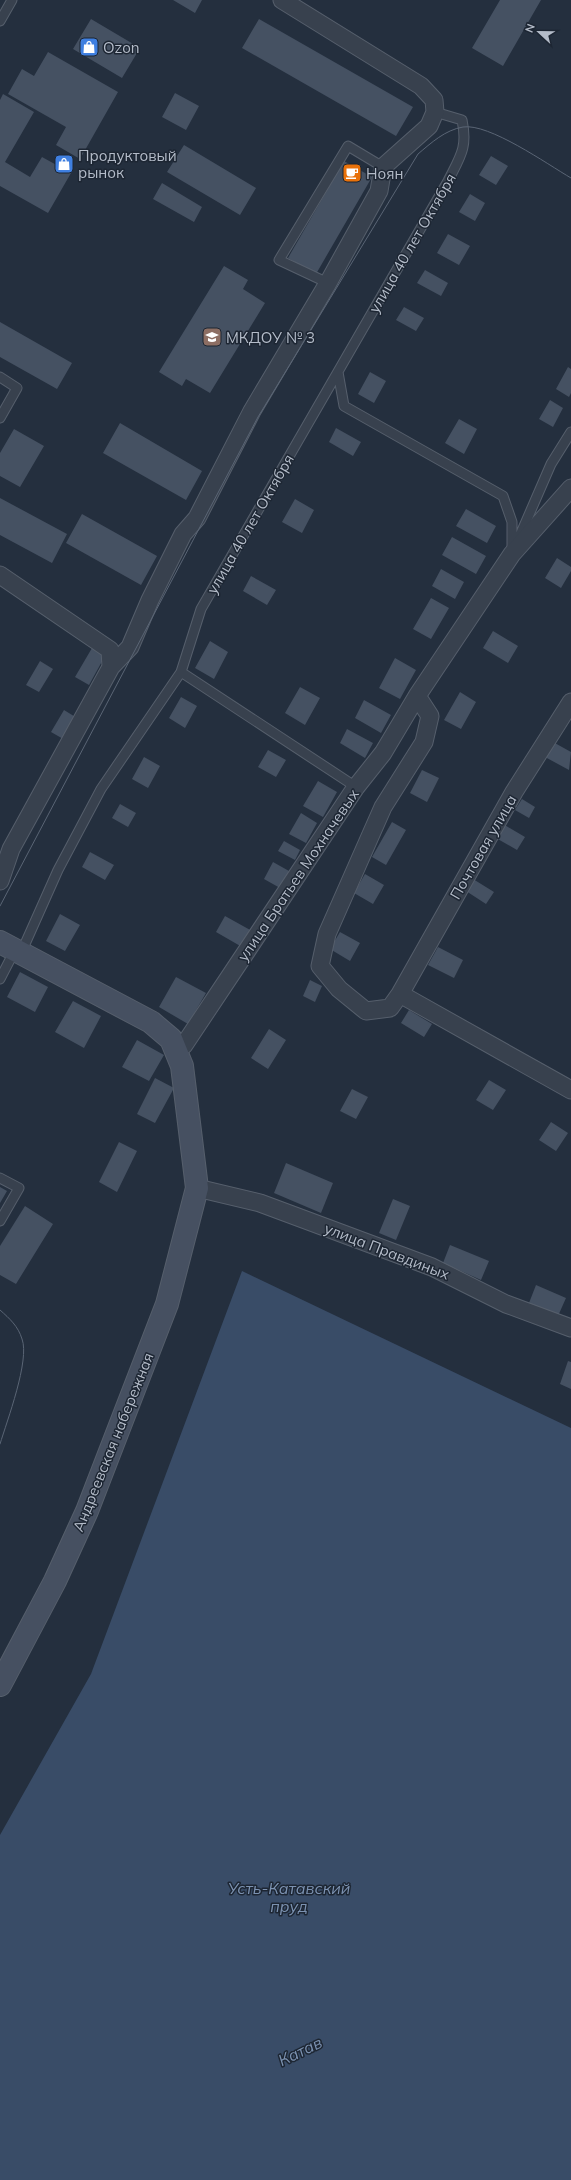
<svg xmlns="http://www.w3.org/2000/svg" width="571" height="2180" viewBox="0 0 571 2180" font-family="Mulish,sans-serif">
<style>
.water{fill:#394c67}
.building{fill:#455162}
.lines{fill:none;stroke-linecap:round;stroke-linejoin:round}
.lane-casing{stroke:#565f6c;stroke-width:11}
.street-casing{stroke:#565f6c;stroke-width:19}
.secondary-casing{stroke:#565f6c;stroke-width:24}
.lane{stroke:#38414e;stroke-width:9}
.street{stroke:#38414e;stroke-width:17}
.secondary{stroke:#465061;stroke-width:22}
.tram{stroke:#5a6575;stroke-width:1}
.labels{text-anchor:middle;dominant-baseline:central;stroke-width:3;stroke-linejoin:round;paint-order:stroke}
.poi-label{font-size:15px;fill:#b4bcc9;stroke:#1d2633;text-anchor:start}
.street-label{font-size:15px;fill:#b4bcc9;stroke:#1d2633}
.water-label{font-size:16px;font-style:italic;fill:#7c92b1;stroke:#1d2633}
</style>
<rect width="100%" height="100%" fill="#242f3e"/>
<!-- water -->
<path class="water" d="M242,1271L571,1428V2180H0V1835L91,1674Z"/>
<!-- building -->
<path class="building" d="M173,0H202L195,13Z
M500,0H541L503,66L472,48Z
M91,19L140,48L122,78L73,49Z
M259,19L413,107L396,136L242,48Z
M48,52L118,92L80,159L56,145L66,127L8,94L22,69L34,76Z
M175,93L199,106L186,130L162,117Z
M3,94L34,112L5,162L30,177L42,157L71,173L48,213L0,186V100Z
M184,145L256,188L240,215L167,172Z
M491,156L508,166L496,185L479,175Z
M344,161L372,177L316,274L288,258Z
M162,183L202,207L194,222L153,199Z
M470,194L485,203L475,221L459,212Z
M448,234L470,246L459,265L437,253Z
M224,266L248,280L243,289L265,303L210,393L186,379L182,386L159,372Z
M425,270L448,283L441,296L417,283Z
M404,307L424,318L416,331L396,320Z
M0,322L72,363L57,389L0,357Z
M568,367L571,369V393L569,397L556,389Z
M370,372L386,381L374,403L358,394Z
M550,400L563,408L553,427L539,419Z
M459,419L477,429L464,454L445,443Z
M120,423L202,471L186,500L103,453Z
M336,428L361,442L353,456L329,442Z
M14,429L44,446L20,487L0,476V453Z
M0,498L67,534L52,563L0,535Z
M295,499L314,510L302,533L282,522Z
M466,509L496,526L487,543L456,526Z
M82,514L157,556L141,585L66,543Z
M452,537L486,556L476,574L442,555Z
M557,558L571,567V571L561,588L545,578Z
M441,569L464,582L455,599L432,586Z
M251,576L276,590L267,605L243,591Z
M431,598L449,608L431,639L413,629Z
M493,631L518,646L508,663L483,648Z
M210,641L228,652L214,679L195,668Z
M92,648L105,656L89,685L75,677Z
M395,658L416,670L400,699L379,688Z
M40,661L53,669L39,692L26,685Z
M300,687L320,698L305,725L285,713Z
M460,692L476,702L461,729L444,720Z
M181,697L197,706L185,728L169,718Z
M364,700L391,715L381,733L355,718Z
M64,710L77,718L65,740L51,732Z
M347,729L373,743L365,758L340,743Z
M553,742L571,752L569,770L545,757Z
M268,750L286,760L276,777L258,767Z
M144,757L160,766L148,788L132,779Z
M422,770L439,778L427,802L410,793Z
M318,781L337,792L323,817L303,806Z
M522,799L535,807L529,818L515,810Z
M120,804L136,813L128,827L112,818Z
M301,813L317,823L306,843L289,834Z
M392,822L406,830L386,865L372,857Z
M503,824L525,837L517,850L496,838Z
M284,841L300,850L295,860L278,851Z
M90,852L114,865L105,880L82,867Z
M273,862L289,871L280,888L264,879Z
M365,874L384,885L373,904L354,893Z
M473,879L494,892L486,904L466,891Z
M60,914L80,925L65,951L46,941Z
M225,916L252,931L242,947L216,932Z
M340,932L360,943L350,961L330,949Z
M438,947L463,960L454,978L428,965Z
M20,972L48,987L35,1012L7,997Z
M176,977L206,993L188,1024L159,1007Z
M310,980L322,986L315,1002L303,996Z
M73,1001L101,1016L84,1048L55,1032Z
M409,1010L432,1024L424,1037L401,1023Z
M269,1029L286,1040L268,1069L251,1058Z
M137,1040L164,1055L149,1081L122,1067Z
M155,1078L174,1088L155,1123L137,1114Z
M489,1080L506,1090L493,1110L476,1100Z
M352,1089L368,1097L356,1119L340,1111Z
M551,1122L568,1133L556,1151L539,1140Z
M119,1142L137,1151L117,1192L99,1182Z
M286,1163L333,1183L321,1213L274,1193Z
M0,1187L7,1191L0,1203Z
M393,1199L410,1206L396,1240L379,1233Z
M25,1206L53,1224L16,1284L0,1275V1246Z
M450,1245L489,1261L481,1280L443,1263Z
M536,1285L566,1298L558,1316L529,1303Z
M568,1361L571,1362V1389L560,1384Z"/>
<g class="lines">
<!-- lane casing -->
<g class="lane-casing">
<path id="lane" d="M0,21L12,0
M328,283L279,260L348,146L383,167
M338,372L344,406L503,496L512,522V553
M0,377L17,388L0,418
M518,540L551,464L571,432
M181,672L356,787
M24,954L25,944L58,870L101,789L181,672L201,609L448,181C460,157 468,148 462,120L435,112
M0,979L15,950
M0,1178L19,1188L0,1221"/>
</g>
<!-- street casing -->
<g class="street-casing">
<path id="street" d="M571,488L512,554L417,696L430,716L424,742L383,807L327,934L320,966L339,989L366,1011L390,1008L400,994L571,1090
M0,575L110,650L111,667
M0,881L11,849L111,667L130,647L150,600L183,534L197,518L252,411L328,283L379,191L383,167L429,126L435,112L434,100L421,86L282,0
M400,994L514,792L571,702
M176,1051L184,1045L356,787L383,753L417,696
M197,1188L260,1203L432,1267L506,1304L571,1328"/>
</g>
<!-- secondary casing -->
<g class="secondary-casing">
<path id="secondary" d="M0,942L151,1022L171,1039L182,1066L197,1188L167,1304L87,1511L55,1581L0,1685"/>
</g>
<!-- lane -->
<use href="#lane" class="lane"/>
<!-- street -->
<use href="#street" class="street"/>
<!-- secondary -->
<use href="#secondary" class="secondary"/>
<!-- tram -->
<path class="tram" d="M0,906L258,417L418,154C431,143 445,130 463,127C489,123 547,164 571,178
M0,1310C10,1319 18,1326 22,1339C30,1360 7,1421 0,1444"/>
</g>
<!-- icons -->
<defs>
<g id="shop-square" transform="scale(1)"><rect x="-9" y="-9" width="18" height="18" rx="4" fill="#3f7fe0" stroke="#1d2633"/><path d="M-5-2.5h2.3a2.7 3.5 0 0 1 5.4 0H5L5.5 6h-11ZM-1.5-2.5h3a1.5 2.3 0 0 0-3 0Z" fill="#fff"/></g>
<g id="cafe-square" transform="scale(1)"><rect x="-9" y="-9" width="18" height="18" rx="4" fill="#e8710a" stroke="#1d2633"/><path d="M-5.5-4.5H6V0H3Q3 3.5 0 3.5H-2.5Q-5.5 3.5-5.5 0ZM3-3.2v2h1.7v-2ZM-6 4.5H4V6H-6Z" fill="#fff"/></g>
<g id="school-square" transform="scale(1)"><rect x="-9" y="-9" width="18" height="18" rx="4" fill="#8d6e63" stroke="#1d2633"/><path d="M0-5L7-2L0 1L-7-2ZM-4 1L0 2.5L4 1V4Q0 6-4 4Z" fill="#fff"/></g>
</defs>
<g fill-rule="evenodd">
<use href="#shop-square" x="89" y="47"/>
<use href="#shop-square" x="64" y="164"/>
<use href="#cafe-square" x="352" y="173"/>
<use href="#school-square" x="212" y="337"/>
</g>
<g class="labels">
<!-- poi labels -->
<g class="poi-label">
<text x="103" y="47">Ozon</text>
<text x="78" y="155">Продуктовый<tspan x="78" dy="17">рынок</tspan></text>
<text x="366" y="173">Ноян</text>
<text x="226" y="337">МКДОУ № 3</text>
</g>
<!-- street labels -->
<g class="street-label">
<text transform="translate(412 243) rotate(-60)">улица 40 лет Октября</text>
<text transform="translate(250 524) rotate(-60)">улица 40 лет Октября</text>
<text transform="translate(483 847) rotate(-60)">Почтовая улица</text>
<text transform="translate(298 875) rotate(-56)">улица Братьев Мохначевых</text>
<text transform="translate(387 1251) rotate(21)">улица Правдиных</text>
<text transform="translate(113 1442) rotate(-68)">Андреевская набережная</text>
</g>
<!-- water labels -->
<g class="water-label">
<text x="289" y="1888">Усть-Катавский<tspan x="289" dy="18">пруд</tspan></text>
<text transform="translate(300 2051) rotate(-26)">Катав</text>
</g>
</g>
<!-- north arrow -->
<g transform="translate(539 32) rotate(292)" stroke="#1d2633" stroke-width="3" paint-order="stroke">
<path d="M0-3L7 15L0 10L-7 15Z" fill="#b4bcc9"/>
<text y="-6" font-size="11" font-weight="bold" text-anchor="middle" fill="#b4bcc9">N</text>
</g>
</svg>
